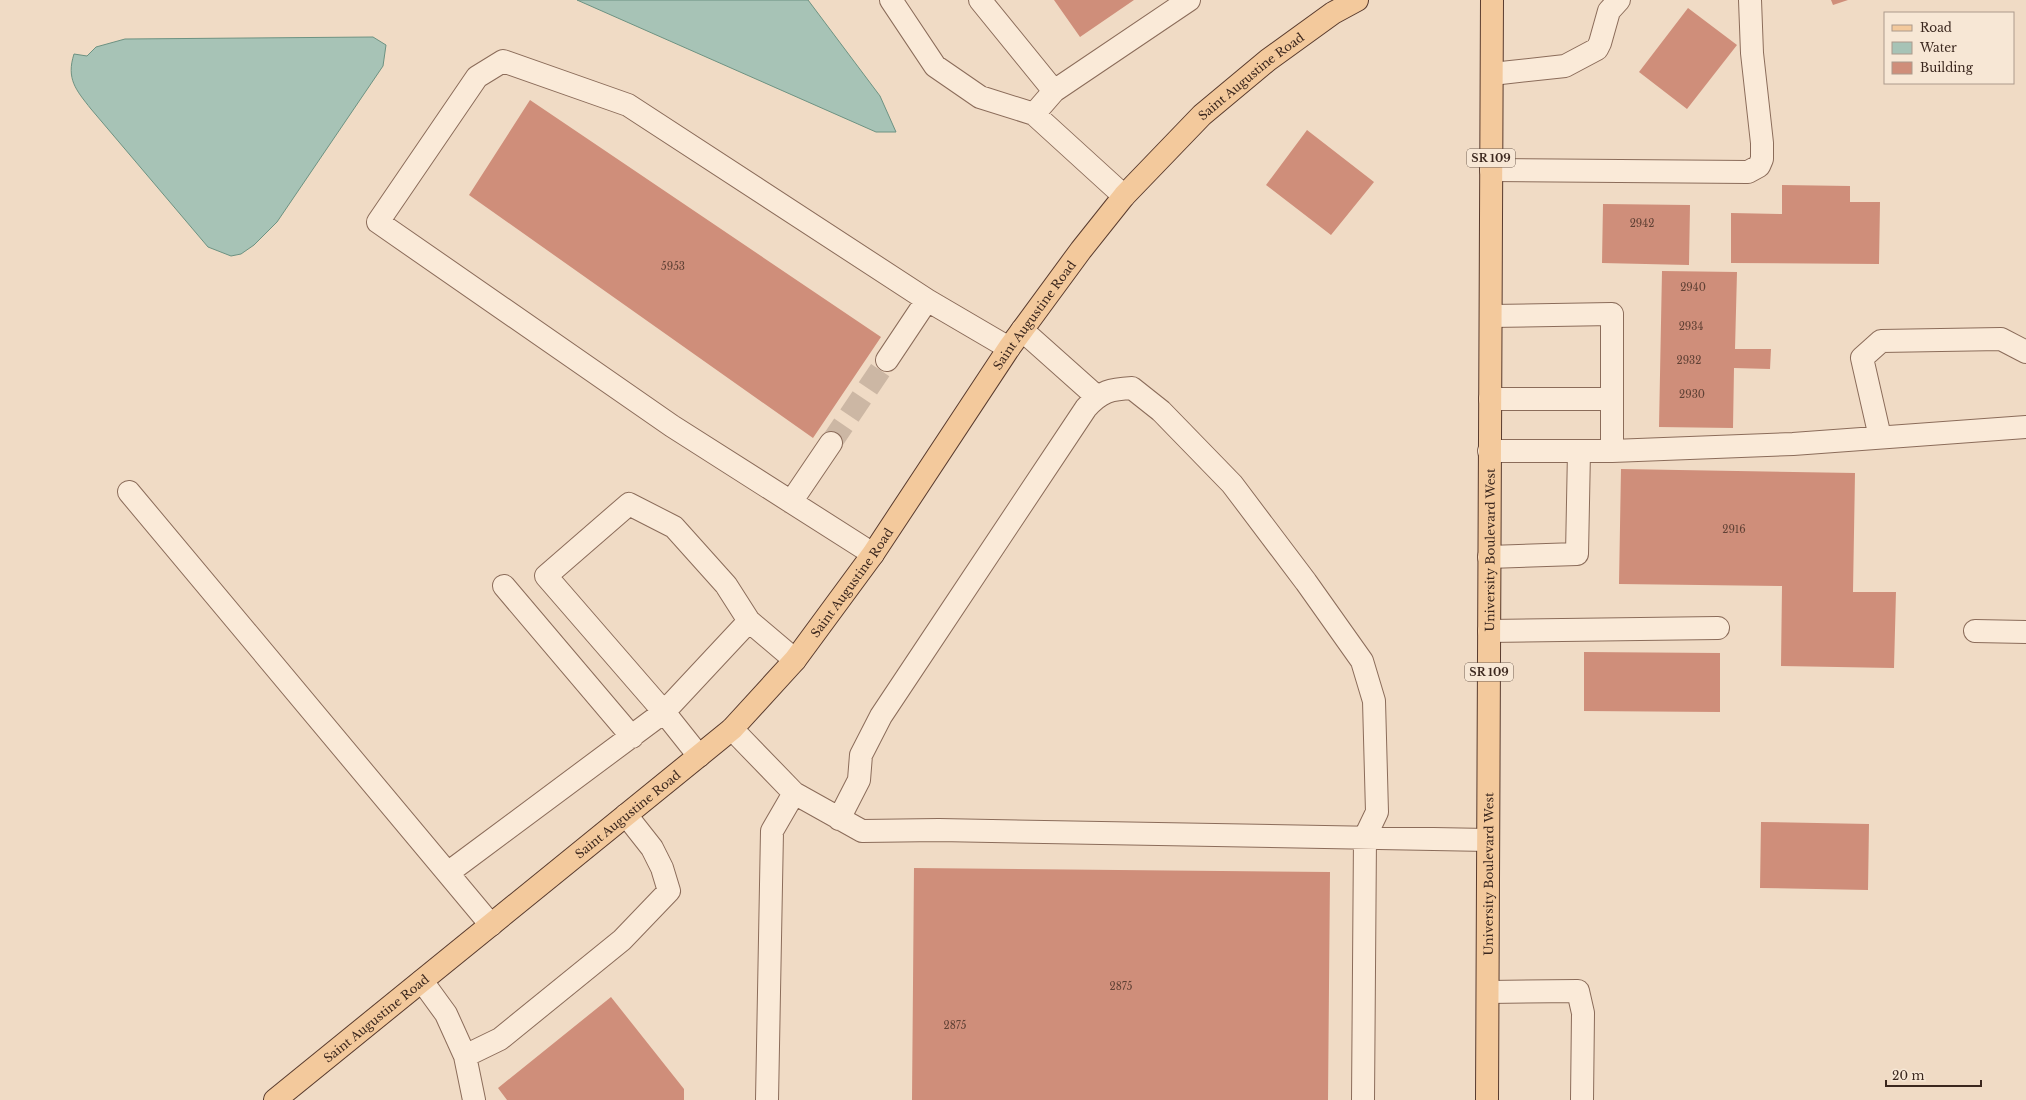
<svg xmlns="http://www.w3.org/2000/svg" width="2026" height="1100" viewBox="0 0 2026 1100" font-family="'Libre Baskerville',serif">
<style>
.water{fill:#a7c3b6;stroke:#6d9282}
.building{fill:#cf8e7a}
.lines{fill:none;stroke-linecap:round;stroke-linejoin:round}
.minor-tunnel{stroke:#ccb7a4;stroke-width:22;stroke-dasharray:22 11;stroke-linecap:butt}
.minor-casing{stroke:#8b6c5a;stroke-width:24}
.major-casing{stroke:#593b2e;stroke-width:24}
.minor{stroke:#faead8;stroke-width:22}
.major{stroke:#f3c99c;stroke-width:22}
.labels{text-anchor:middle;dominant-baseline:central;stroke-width:3;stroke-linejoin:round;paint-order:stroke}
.number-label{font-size:10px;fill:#604135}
.shield{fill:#f7e7d5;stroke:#736155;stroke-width:1}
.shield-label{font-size:11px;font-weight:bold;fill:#3b271e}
.street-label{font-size:12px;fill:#3b271e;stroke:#f7e7d5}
</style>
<rect width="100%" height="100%" fill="#f0dbc5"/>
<!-- water -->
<path class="water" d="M577,0H808L880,96L896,132H876Z
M373,37L386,45L383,66L277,222L254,245L241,254L231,256L208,247L91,109C76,90 66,79 74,54L87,56L96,47L125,39Z"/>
<!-- building -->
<path class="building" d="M1054,0H1134L1080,37Z
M1831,0H1848L1833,5Z
M1688,8L1737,45L1687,109L1639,72Z
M530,100L881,337L813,438L469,195Z
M1307,130L1374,182L1331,235L1266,185Z
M1782,185L1850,186V202H1880L1879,264L1731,263V213L1782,214Z
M1603,204L1690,205L1689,265L1602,263Z
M1662,271L1737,272L1735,349H1771L1770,369L1734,368L1733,428L1659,427Z
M1621,469L1855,473L1853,592H1896L1894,668L1781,666L1782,586L1619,584Z
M1584,652L1720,653V712L1584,711Z
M1761,822L1869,824L1868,890L1760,888Z
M914,868L1330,872L1328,1100H912Z
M611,997L684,1089V1100H507L498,1088Z"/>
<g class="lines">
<!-- minor-tunnel -->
<path class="minor-tunnel" d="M831,443L887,360"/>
<!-- minor casing -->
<g class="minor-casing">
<path id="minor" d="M891,0L935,66L980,97L1034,114L1124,196
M980,0L1054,91
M1492,74L1565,66L1597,49L1600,43L1609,11L1619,0
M1034,114L1054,91L1189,0
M1491,170L1748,172L1759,166L1762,159V143L1752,53L1750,0
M1491,316L1612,314V451
M1022,330L1096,396
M887,360L927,300
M1490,399H1612
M1880,437L1862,358L1881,341L2001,339L2026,352
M1489,451H1612L1793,444L2026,427
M129,492L491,925
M791,502L831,443
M873,554L672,426L378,222L477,77L503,61L628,105L927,300L1009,348
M1489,557L1577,554L1579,451
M504,586L632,737
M1489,631L1718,628
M1975,631L2026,632
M732,729L794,793L862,831L939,830L1488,840
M699,756L664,712L749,621
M839,819L859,780L861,755L881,716L1086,408C1101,391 1111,389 1132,388L1161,411L1232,484L1306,582L1362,661L1374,701L1377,812L1365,837L1363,1100
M449,872L664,712L546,576L629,504L674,527L726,585L749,621L795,660
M422,981L446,1014L465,1056L474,1100
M1488,992L1578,991L1583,1013L1582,1100
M465,1056L500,1039L622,940L669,891L662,868L652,848L626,815
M767,1100L772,831L794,793"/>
</g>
<!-- major casing -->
<g class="major-casing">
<g id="major">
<path id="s1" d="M275,1100L732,729L795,660L873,554L1009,348L1081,250L1124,196L1202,115L1268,60L1333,13L1357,0"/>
<path id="s2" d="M1487,1100L1492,0"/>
</g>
</g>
<!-- minor -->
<use href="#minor" class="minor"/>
<!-- major -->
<use href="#major" class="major"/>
</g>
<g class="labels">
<!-- number labels -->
<g class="number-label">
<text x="1642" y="223">2942</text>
<text x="673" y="266">5953</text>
<text x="1693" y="287">2940</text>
<text x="1691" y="326">2934</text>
<text x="1689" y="360">2932</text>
<text x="1692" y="394">2930</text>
<text x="1734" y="529">2916</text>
<text x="1121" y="986">2875</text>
<text x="955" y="1025">2875</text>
</g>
<!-- shield labels -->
<g class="shield">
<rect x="1467" y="149" width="48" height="18" rx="3"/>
<rect x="1465" y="663" width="48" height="18" rx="3"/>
</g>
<g class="shield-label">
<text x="1491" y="158">SR 109</text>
<text x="1489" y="672">SR 109</text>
</g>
<!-- street labels -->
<g class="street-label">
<text stroke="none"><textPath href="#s1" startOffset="1426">Saint Augustine Road</textPath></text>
<text stroke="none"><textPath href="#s1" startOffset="1102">Saint Augustine Road</textPath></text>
<text stroke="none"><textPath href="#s2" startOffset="550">University Boulevard West</textPath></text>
<text stroke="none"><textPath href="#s1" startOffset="778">Saint Augustine Road</textPath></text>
<text stroke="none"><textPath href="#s1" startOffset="454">Saint Augustine Road</textPath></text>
<text stroke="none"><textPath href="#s2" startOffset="226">University Boulevard West</textPath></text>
<text stroke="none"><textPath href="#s1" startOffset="130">Saint Augustine Road</textPath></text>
</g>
</g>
<!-- legend -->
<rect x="1884" y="12" width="130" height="72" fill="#f7e7d5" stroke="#ac9a8c"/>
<rect x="1892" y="25" width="20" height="6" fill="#f3c99c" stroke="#ac9a8c"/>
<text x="1920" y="32" font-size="12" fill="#3b271e">Road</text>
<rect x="1892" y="42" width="20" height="12" fill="#a7c3b6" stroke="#ac9a8c"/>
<text x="1920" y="52" font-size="12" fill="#3b271e">Water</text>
<rect x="1892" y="62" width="20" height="12" fill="#cf8e7a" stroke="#ac9a8c"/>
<text x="1920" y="72" font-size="12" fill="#3b271e">Building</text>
<!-- scale -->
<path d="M1886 1080v6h95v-6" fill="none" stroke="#3b271e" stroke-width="2"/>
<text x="1892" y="1080" font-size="12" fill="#3b271e" stroke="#f7e7d5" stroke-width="3" paint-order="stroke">20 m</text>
</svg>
